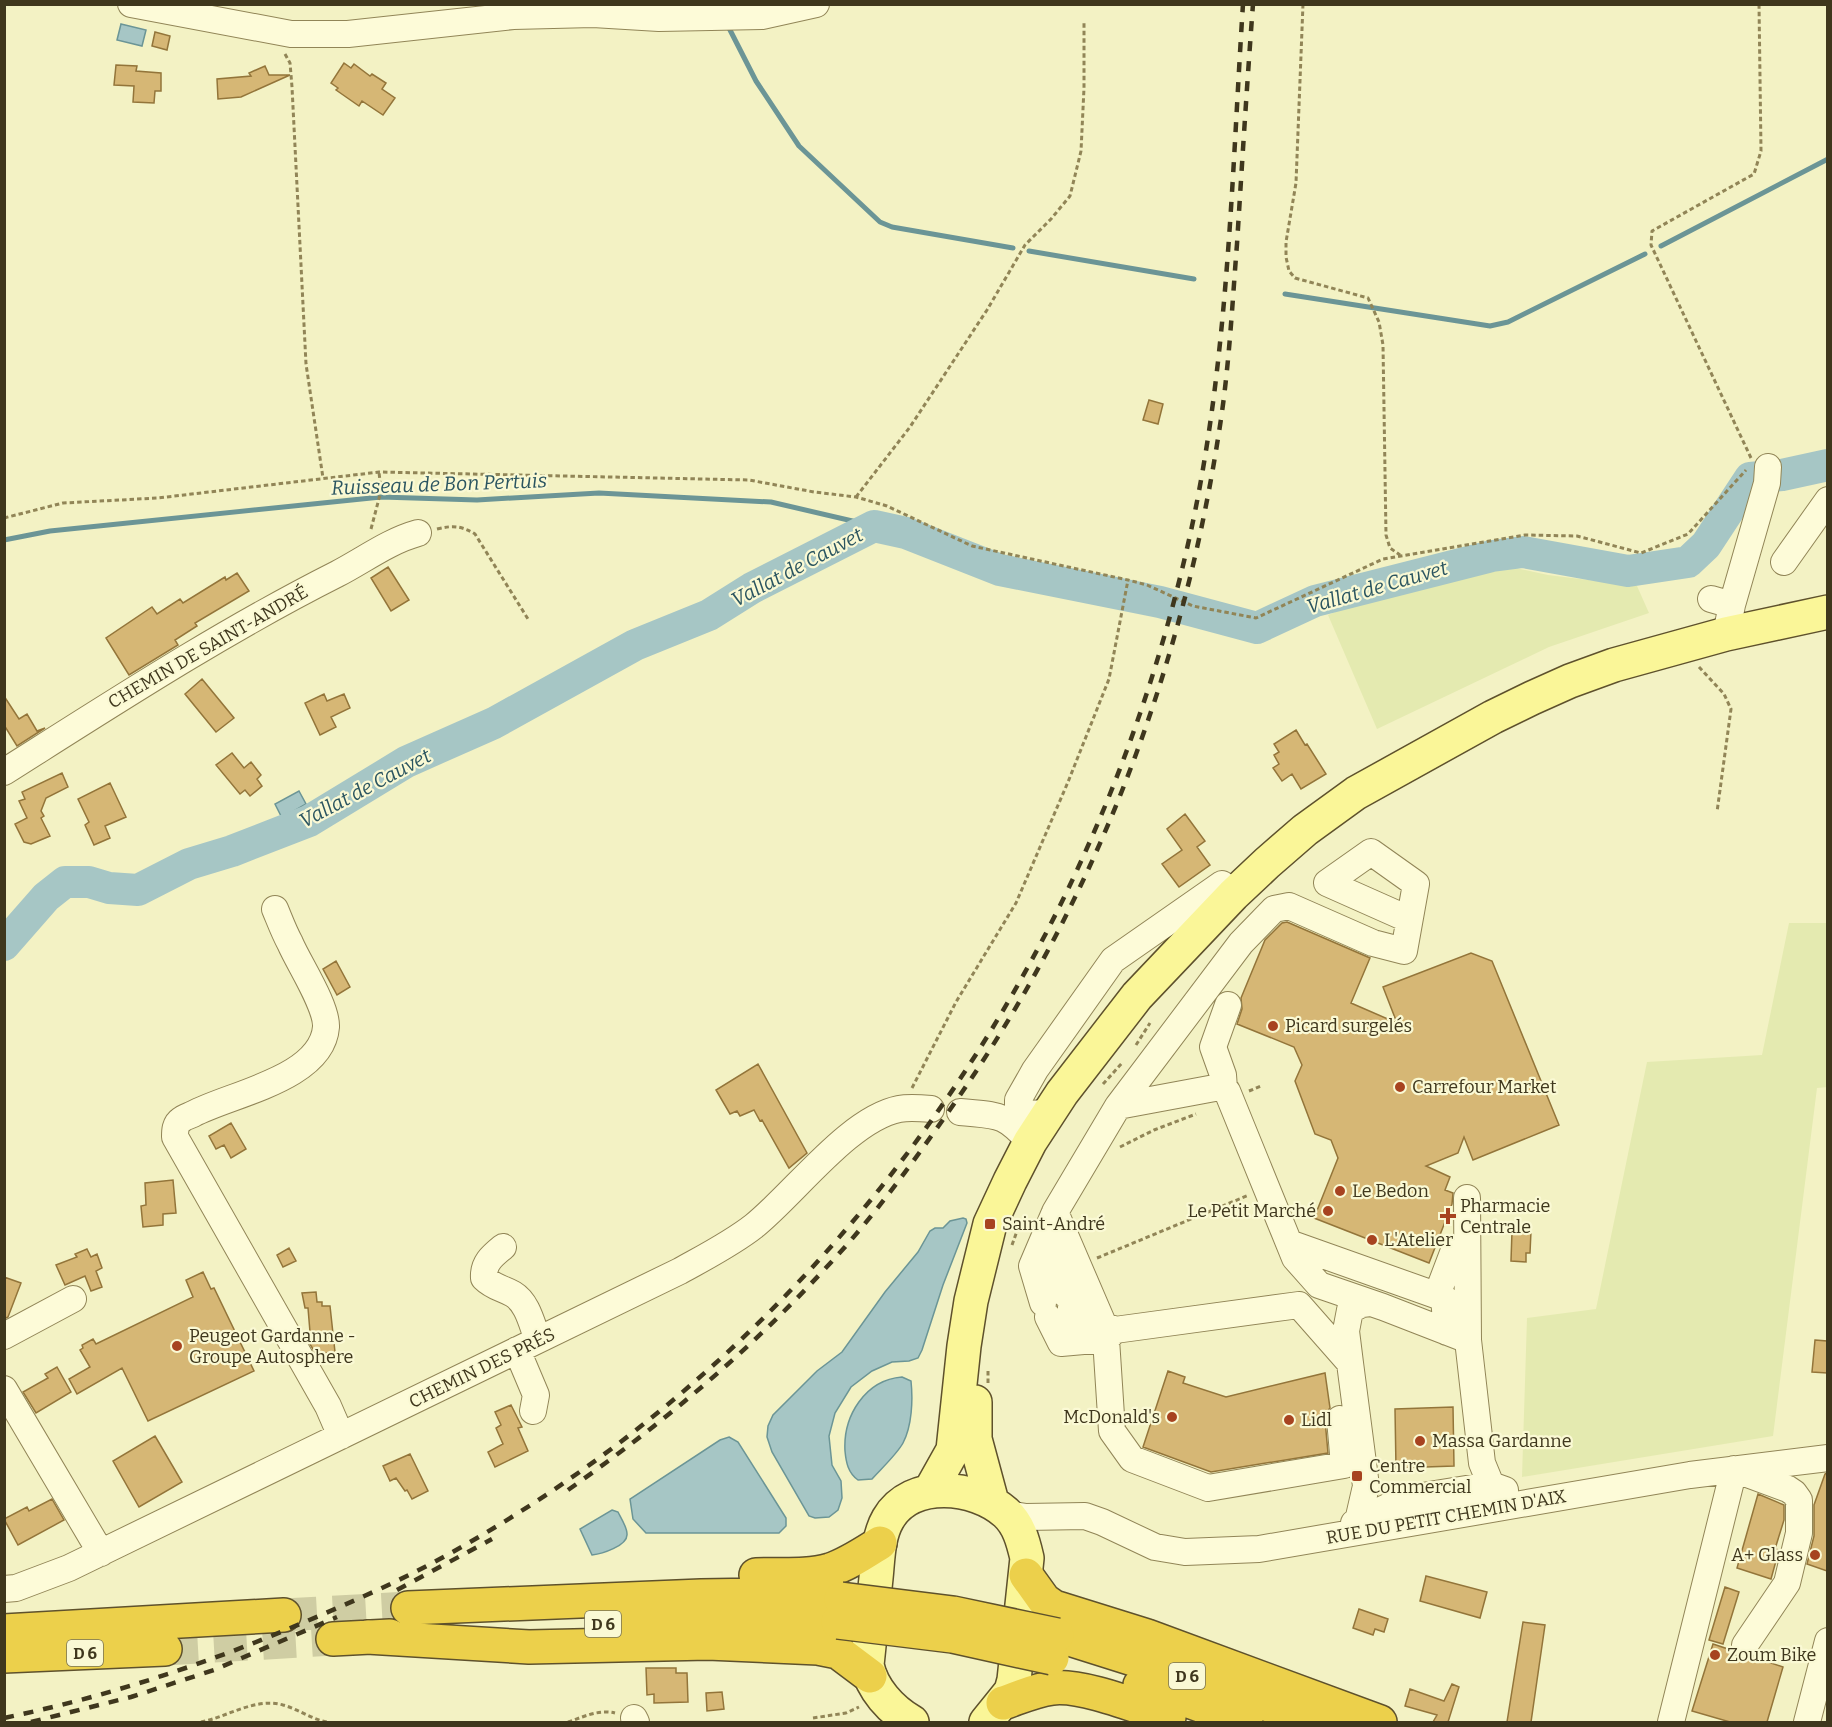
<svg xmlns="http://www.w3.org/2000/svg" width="1832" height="1727" viewBox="0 0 1832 1727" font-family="Bitter,serif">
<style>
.farmland{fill:#e4eab0}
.water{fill:#a6c6c5;stroke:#6b9596;stroke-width:1.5}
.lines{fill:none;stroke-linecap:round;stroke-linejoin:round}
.stream{stroke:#6b9596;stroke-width:5}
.river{stroke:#a6c6c5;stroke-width:32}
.building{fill:#d6b775;stroke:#93753a;stroke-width:1.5}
.highway-tunnel{stroke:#cfcda3;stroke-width:33;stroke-dasharray:33 16;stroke-linecap:butt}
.minor-casing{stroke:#918557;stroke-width:28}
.major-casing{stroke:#5e512c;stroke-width:36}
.highway-casing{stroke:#5e512c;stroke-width:36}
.path{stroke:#918557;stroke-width:3;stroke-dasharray:4.5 3;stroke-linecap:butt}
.minor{stroke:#fdfbd8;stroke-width:26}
.major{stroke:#faf698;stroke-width:33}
.highway{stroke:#ecd04b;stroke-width:33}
.rail{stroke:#3f371d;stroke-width:4.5;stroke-dasharray:10 10;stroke-linecap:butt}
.highway-bridge-casing{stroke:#5e512c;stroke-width:36;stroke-linecap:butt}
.highway-bridge{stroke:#ecd04b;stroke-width:33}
.poi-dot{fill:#a74320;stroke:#faf9d4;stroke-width:2}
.labels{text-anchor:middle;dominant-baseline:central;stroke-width:4.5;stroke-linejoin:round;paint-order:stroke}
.shield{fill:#faf9d4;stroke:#777154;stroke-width:1.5}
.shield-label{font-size:16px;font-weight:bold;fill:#3f371d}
.street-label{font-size:18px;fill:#3f371d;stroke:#faf9d4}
.poi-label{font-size:18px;fill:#3f371d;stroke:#faf9d4;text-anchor:start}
.water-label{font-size:20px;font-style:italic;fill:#2b5560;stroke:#faf9d4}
</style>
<rect width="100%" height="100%" fill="#f3f2c4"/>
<!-- farmland -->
<path class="farmland" d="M1511,567L1548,575L1637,586L1649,613L1549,647L1377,729L1328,615L1389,590L1489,569Z
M1789,923H1827L1828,1087L1817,1088L1773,1436L1522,1477L1527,1318L1596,1309L1647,1062L1762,1055Z"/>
<!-- water -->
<path class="water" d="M121,24L146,30L142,46L117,40Z
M299,791L306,804L282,818L275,804Z
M963,1218L966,1219L967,1223L943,1285L922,1350L918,1358L909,1361L892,1362L872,1371L851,1387L835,1413L829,1436L832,1465L841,1481L842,1498L838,1510L829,1517L815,1518L809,1516L772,1452L767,1437L768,1426L773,1415L817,1371L842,1352L885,1292L918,1252L930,1231L935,1228H943L950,1221Z
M902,1377L911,1381C913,1400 912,1426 903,1443C897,1454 881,1469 872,1479L858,1480C848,1473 846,1462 845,1451C843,1416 865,1380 902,1377Z
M729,1437L738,1442L786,1518V1526L779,1533H646L633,1519L630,1499L720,1440Z
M612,1510L618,1512C621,1518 627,1527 627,1534C628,1546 601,1554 592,1555L580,1529Z"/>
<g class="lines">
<!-- stream -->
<path class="stream" d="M729,28L756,81L799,146L880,222L892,227L1013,248
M1661,246L1828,159
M1029,251L1194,279
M1285,294L1490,326L1508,322L1645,254
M4,540L50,531L381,497L477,500L599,493L771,502L874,526"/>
<!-- river -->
<path class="river" d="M4,945L46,897L65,882H89L109,888L138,890L189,864L232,851L309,821L406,762L494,723L635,645L709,615L752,588L874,526L906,533L1000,570L1160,602L1257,628L1315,601L1492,556L1523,552L1628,571L1688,562L1706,545L1750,478L1782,475L1828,465"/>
</g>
<!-- building -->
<path class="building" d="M155,32L170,36L167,50L152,46Z
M344,63L351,68L354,64L370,76L372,74L386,83L382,89L395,98L383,115L362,101L359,106L336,90L338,88L331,83Z
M116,65L137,66L136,71L161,73V91H155L154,103L133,102L134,86L114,85Z
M265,66L269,75H290L241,97L218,99L217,79L251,76L249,73Z
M1149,400L1163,404L1158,424L1143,420Z
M388,567L409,600L391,611L371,578Z
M237,573L249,591L195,623L197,626L175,640L178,645L129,675L106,638L152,607L157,614L180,599L183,603L225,577L226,580Z
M202,679L234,718L216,732L185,694Z
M324,694L327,701L344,694L350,708L331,717L336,727L320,735L305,703Z
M4,696L19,719L27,714L37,731L45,728L17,746L4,725Z
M1296,730L1305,745L1307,744L1326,774L1301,789L1292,774L1282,781L1273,768L1279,764L1274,755L1279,752L1274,744Z
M232,753L244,768L251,762L261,775L257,779L262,786L250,796L245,790L240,794L216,765Z
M62,773L68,787L46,798L41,811L44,816L41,818L50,836L31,844L24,842L15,824L27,818L19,801L25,799L22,792Z
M110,783L126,817L105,826L110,838L94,845L85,825L89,822L78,799Z
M1185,814L1205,841L1197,847L1210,865L1179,887L1162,864L1182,850L1167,829Z
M1287,922L1370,958L1351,1003L1397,1023L1383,987L1471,953L1492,961L1559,1125L1473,1160L1464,1137L1458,1153L1426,1166L1450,1177L1445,1190L1453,1193L1452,1204L1429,1263L1314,1218L1338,1158L1331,1140L1315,1134L1295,1081L1302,1065L1294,1047L1237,1024L1242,1009L1241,998L1265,940L1282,923Z
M336,961L350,987L337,995L323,969Z
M758,1064L807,1153L789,1168L762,1120L760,1121L754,1110L740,1116L737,1111L730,1114L716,1090Z
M231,1123L246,1149L231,1158L224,1145L216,1149L209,1136Z
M173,1180L176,1213L163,1214V1225L143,1227L141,1206L146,1205L145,1183Z
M1512,1231H1531L1530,1253H1526V1262L1511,1261Z
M289,1248L296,1261L283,1267L277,1255Z
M87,1249L91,1257L97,1254L102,1268L96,1271L102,1287L91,1291L85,1276L65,1285L56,1265L77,1257L75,1254Z
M203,1272L211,1289L214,1288L254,1371L148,1421L122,1368L77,1394L69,1379L90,1367L80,1350L83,1348L82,1345L93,1339L96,1344L193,1297L186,1280Z
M4,1277L21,1283L8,1317L4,1319Z
M316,1292L317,1302H322V1306H330L335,1352L316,1354L308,1341L307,1333L310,1332L308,1308H305L302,1293Z
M1815,1340L1827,1341V1373L1812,1372Z
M57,1367L71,1392L36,1413L23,1392L48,1378L45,1374Z
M1168,1371L1185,1377L1183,1383L1226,1397L1325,1373L1330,1408L1326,1413L1325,1420L1328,1453L1211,1472L1143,1447Z
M511,1405L522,1427L518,1428L528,1451L495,1467L488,1452L503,1444L496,1428L501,1425L495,1412Z
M1453,1407L1454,1466L1396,1468L1395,1409Z
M155,1436L182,1482L139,1507L113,1461Z
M410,1454L428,1491L412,1499L407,1490L405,1491L396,1478L390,1481L383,1466Z
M1827,1473V1571L1807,1564L1814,1536V1505L1825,1474Z
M1758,1494L1784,1505V1520L1775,1549L1779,1550L1771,1579L1737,1568Z
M52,1499L64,1520L18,1545L4,1519L27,1507L29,1511Z
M1426,1576L1487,1592L1480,1618L1420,1601Z
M1725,1587L1739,1592L1723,1644L1709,1640Z
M1359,1609L1388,1619L1384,1632L1375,1629L1373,1635L1353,1628Z
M1523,1622L1545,1625L1531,1722H1507Z
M1713,1644L1731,1650L1736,1657L1743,1660L1753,1657L1783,1667L1767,1722H1730L1692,1711Z
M646,1668H676V1673H687L688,1702L654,1703V1694L647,1695Z
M1452,1684L1459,1687L1448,1722H1433L1437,1715L1405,1706L1410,1689L1444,1701Z
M722,1692L724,1709L707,1711L706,1693Z"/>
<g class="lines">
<!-- highway-tunnel -->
<path class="highway-tunnel" d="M284,1615L408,1608
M165,1649L333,1639"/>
<!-- minor casing -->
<g class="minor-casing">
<path id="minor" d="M131,4L291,34H348L513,16L593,14L659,18L762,16L816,4
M1784,562L1828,500
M1711,599L1732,605
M1726,634L1732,605L1767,483L1768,467
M4,772C113,703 222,632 337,574C364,560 389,541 418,533
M275,909C280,921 284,932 290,943C299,964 327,1006 326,1027C322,1079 230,1094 193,1114C189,1116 184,1117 181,1120C175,1124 175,1131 175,1137L328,1406L341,1436
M1224,1089L1223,1075L1213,1047L1228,1005
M1118,1106L1241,943L1274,909L1289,906L1373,943L1404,951L1416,884L1371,852L1327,883L1408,919
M960,1112C998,1116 1003,1112 1030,1142
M1049,1113L1026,1114L1018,1107V1100L1035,1070L1113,960L1222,884
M1467,1198L1468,1340
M1043,1241L1065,1294
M1289,1243L1444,1298L1447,1332
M503,1247C492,1256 483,1263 484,1278C493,1287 502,1288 513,1294C528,1303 532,1325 538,1340
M1437,1295L1453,1253L1467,1254
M1043,1303L1032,1266L1055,1212
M1071,1308L1079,1325L1104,1326
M1048,1317L1061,1343L1106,1339L1115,1330
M4,1336L73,1299
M1106,1339L1112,1431L1132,1459L1208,1488L1344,1465L1340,1419
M517,1350L536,1395L533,1411
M1350,1363L1346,1331L1350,1310L1362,1304L1370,1303
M4,1389L101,1553
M1007,1514L1026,1517L1085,1516L1102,1522L1155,1547L1185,1552L1259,1549L1690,1475L1828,1458
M1358,1521L1366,1486L1350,1363L1299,1305L1115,1330L1104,1326L1055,1212L1118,1106L1220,1087L1227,1091L1295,1258L1319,1285L1383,1307L1468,1340L1482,1463L1491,1485
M1354,1523L1404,1499L1491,1485L1505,1490
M4,1589L16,1588L69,1568L680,1271C705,1257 731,1244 754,1226C795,1193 849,1119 899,1109C909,1107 920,1108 931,1109
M634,1718L636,1722
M1671,1722L1734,1469L1788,1489L1794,1493L1799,1500V1533L1787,1583L1745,1645
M1807,1722L1828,1641"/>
</g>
<!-- major casing -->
<g class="major-casing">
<path id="major" d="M975,1402V1439L992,1502
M930,1491L953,1450L964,1346L971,1301L990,1224L1010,1181L1030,1142L1062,1093L1137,996L1233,895L1267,863L1305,830L1356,793L1493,717L1532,698L1570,681L1614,665L1726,634L1828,612
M912,1722C891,1710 872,1689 867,1665C870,1636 873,1607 876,1578C878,1559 878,1536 888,1519C911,1479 975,1485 1006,1513C1019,1525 1023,1541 1027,1558L1014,1680L1011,1691L986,1722"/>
</g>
<!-- highway casing -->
<g class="highway-casing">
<path id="highway" d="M756,1575C780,1574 807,1577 830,1570C848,1564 864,1553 880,1543
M1026,1575L1044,1600L1054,1607L1147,1636L1380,1722
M408,1608L701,1596L769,1595L841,1599
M609,1624C687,1619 760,1618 838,1622
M4,1631L284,1615
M1057,1635L1206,1682L1315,1722
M367,1637L529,1647L708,1643L818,1648L838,1652L870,1676
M333,1639L390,1636
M4,1656L165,1649
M1140,1685L1178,1697L1246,1722
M1003,1703C1018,1698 1035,1690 1052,1688C1082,1684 1138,1707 1169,1717"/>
</g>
<!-- path -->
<path class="path" d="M1303,4L1296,183L1286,242V257L1289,271L1295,278L1368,298L1379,322L1383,345L1386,535L1390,548L1400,555
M285,54L290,63L292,87L306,364L323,478
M1751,458L1651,245L1652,231L1754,174L1761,151L1759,4
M856,497L910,427L987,310L1025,245L1051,219L1070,196L1081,151L1084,88V21
M4,518L63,503L158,498L379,472L749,480L814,492L856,497L887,506L972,546L1128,580L1147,585L1193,606L1256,618L1383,559L1525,535L1577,536L1641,553L1688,534L1746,470
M371,529L381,491L379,472
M437,529C453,525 462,526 475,534L528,619
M1699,667L1724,694L1731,709L1717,812
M1136,1045L1150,1023
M1103,1084L1123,1062
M912,1088L956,1002L1016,903L1068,782L1109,679L1128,580
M1249,1091L1261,1086
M1120,1147L1154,1130L1196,1114
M1012,1245L1022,1217
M1097,1258L1249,1195
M988,1383V1369
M813,1718L846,1713L859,1707
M201,1722C227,1717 256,1697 283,1705C298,1709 311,1719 327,1722
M568,1722C583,1717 599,1709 615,1713"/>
<!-- minor -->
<use href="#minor" class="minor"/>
<!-- major -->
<use href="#major" class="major"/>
<!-- highway -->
<use href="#highway" class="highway"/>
<!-- rail -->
<path class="rail" d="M568,1490C659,1426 745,1355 821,1273C869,1223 909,1168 949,1111C1092,908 1181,677 1219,432C1229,370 1232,307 1237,244C1242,164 1247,84 1253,4
M397,1590L492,1539
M4,1718C100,1698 191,1669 281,1632C338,1608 395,1584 449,1554C827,1344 1087,975 1185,557C1228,377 1231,189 1243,4
M31,1722L131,1697L214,1670L337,1617"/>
<!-- highway-bridge casing -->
<g class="highway-bridge-casing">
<path id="highway-bridge" d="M841,1599L953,1613L1057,1635
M838,1622L952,1636L1052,1658"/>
</g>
<!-- highway-bridge -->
<use href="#highway-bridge" class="highway-bridge"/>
</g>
<!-- markers -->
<g class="poi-dot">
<circle cx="1273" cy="1026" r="6"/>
<circle cx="1400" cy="1087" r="6"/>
<circle cx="1340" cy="1191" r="6"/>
<circle cx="1328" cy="1211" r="6"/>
<path d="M1445 1207h6v6h6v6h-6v6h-6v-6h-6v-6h6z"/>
<rect x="984" y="1218" width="12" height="12" rx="3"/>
<circle cx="1372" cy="1240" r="6"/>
<circle cx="177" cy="1346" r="6"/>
<circle cx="1172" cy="1417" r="6"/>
<circle cx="1289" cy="1420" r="6"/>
<circle cx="1420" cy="1441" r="6"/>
<rect x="1351" y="1470" width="12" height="12" rx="3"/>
<circle cx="1815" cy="1555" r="6"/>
<circle cx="1715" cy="1655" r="6"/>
</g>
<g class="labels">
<!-- shield labels -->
<g class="shield">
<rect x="585" y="1611" width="36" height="26" rx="4.5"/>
<rect x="67" y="1640" width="36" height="26" rx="4.5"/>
<rect x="1169" y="1663" width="36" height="26" rx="4.5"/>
</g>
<g class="shield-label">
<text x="603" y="1624">D 6</text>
<text x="85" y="1653">D 6</text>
<text x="1187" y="1676">D 6</text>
</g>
<!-- street labels -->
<g class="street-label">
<text transform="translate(208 647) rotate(-30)">CHEMIN DE SAINT-ANDRÉ</text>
<text transform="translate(482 1368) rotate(-26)">CHEMIN DES PRÉS</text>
<text transform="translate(1446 1517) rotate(-10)">RUE DU PETIT CHEMIN D'AIX</text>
</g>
<!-- poi labels -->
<g class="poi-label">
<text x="1285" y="1026">Picard surgelés</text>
<text x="1412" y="1087">Carrefour Market</text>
<text x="1352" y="1191">Le Bedon</text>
<text x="1460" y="1206">Pharmacie<tspan x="1460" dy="21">Centrale</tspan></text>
<text x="1316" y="1211" text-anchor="end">Le Petit Marché</text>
<text x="1002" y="1224">Saint-André</text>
<text x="1384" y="1240">L'Atelier</text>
<text x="189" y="1336">Peugeot Gardanne -<tspan x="189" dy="21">Groupe Autosphere</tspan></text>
<text x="1160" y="1417" text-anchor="end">McDonald's</text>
<text x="1301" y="1420">Lidl</text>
<text x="1432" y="1441">Massa Gardanne</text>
<text x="1369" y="1466">Centre<tspan x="1369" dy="21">Commercial</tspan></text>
<text x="1803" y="1555" text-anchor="end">A+ Glass</text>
<text x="1727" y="1655">Zoum Bike</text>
</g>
<!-- water labels -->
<g class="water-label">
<text transform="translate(439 484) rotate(-2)">Ruisseau de Bon Pertuis</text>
<text transform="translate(797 567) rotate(-28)">Vallat de Cauvet</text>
<text transform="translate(1377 587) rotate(-16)">Vallat de Cauvet</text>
<text transform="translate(365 788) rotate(-28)">Vallat de Cauvet</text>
</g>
</g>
<!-- border -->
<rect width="1832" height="1727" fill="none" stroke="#3f371d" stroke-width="12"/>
</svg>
